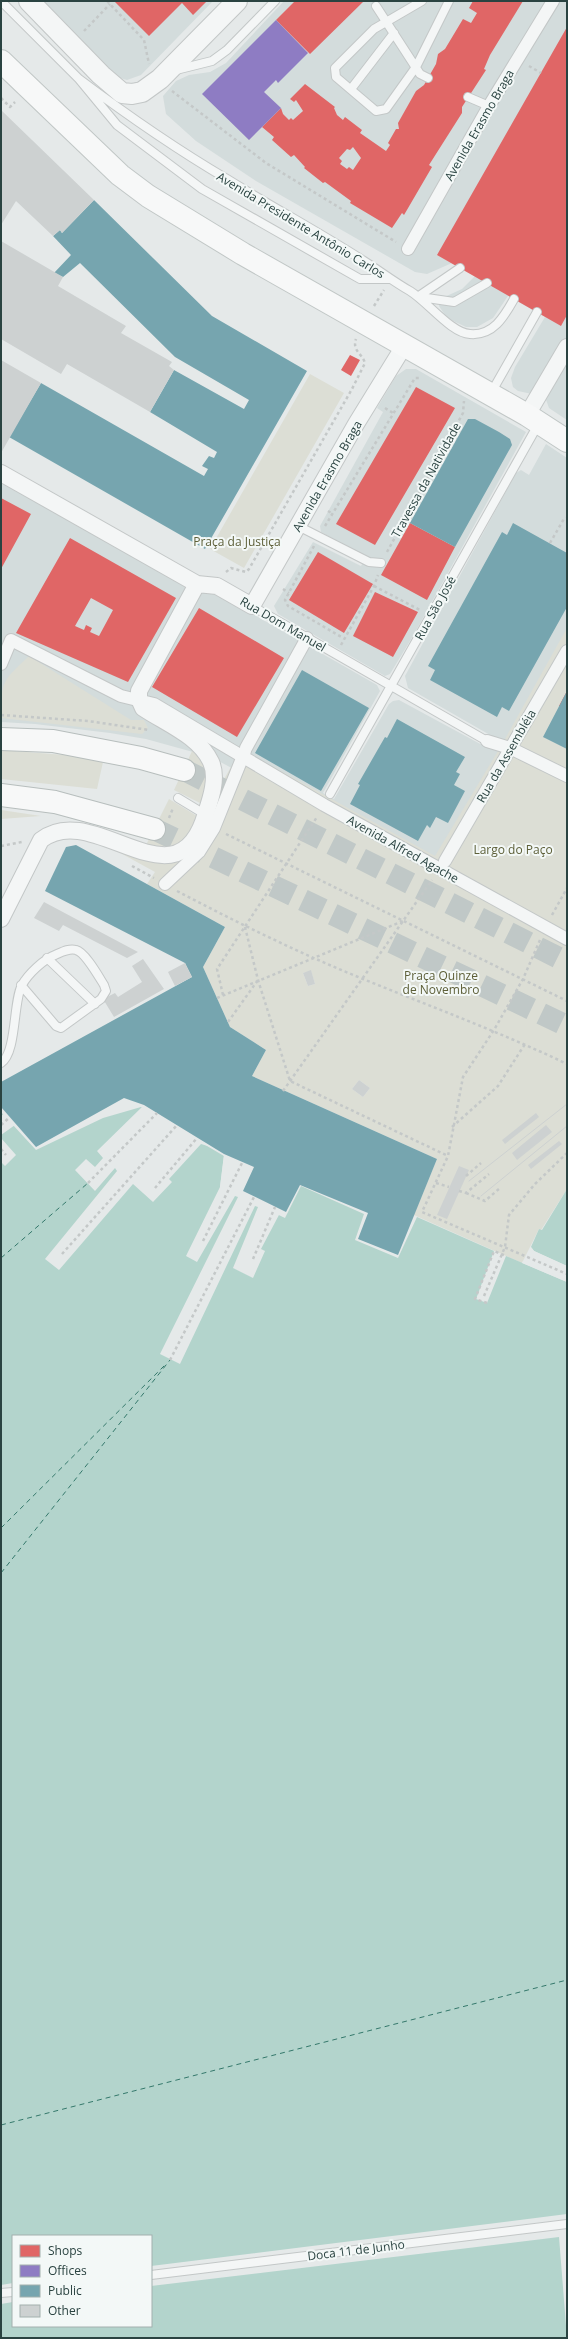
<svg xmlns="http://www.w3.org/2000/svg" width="568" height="2339" viewBox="0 0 568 2339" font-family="'Open Sans',sans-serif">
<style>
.built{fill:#d3dcdc}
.green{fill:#dcded5;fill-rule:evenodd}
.water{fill:#b3d4cc}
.pier{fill:#e5e9e9}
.shops{fill:#e06666;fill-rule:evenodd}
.offices{fill:#8e7cc3}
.public{fill:#76a5af}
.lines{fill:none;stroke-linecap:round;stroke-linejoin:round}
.ferry{stroke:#34786b;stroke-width:1;stroke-dasharray:5 4;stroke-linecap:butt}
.building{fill:#cdd1d1}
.trunk-tunnel{stroke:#c0c8c7;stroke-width:22;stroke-dasharray:22 11;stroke-linecap:butt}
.service-casing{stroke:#c3c7c7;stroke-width:10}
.pedestrian-casing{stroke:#c3c7c7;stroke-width:14}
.minor-casing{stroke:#c3c7c7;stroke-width:18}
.tertiary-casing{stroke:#c3c7c7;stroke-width:22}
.primary-casing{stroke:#c1c7c6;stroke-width:24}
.trunk-casing{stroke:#b7bebd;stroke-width:24}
.path{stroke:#c4c8c8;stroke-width:2.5;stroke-dasharray:3 3;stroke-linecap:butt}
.service{stroke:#f4f6f6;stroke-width:8}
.pedestrian{stroke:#f4f6f6;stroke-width:12}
.minor{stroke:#f4f6f6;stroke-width:16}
.tertiary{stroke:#f4f6f6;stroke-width:20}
.primary{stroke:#f7f8f8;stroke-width:22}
.trunk{stroke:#f7f8f8;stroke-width:22}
.tram{stroke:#cdd1d1;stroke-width:1}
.labels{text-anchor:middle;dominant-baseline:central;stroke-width:4;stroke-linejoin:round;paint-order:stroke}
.street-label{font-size:12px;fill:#2a4341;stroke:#f3f8f7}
.park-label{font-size:12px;fill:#5d5f38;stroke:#f3f8f7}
</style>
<rect width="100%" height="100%" fill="#e5e9e9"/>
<!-- built -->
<path class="built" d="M37,1H213L141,75L127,80L117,77Z
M284,1H567V338L540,388L532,394L518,391L513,387L511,378L515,367L545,317L508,296L493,318L477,327H466L447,318L439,306L440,299L462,289L475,276L452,263L427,274L415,272L256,181L196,141L166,114L163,96L176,81L189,75L210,72L226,63Z
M567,358V420L549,408L545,397Z
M406,369H416L526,432L413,636L390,674L385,676L278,614L274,606L313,542L361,566L366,557L321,532L320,526L383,412L377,408L396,376Z
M546,444L567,458V946L211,757L146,739L110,733L35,724L1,722V479L200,595L203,590L209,589L377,685L380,691L323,793L334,799L389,704L393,701L399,700L484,746L490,735L408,688L405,676L516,473L521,470L529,475Z"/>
<!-- green -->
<path class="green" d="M310,374L344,393L244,568L210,549Z
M567,628V691L543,737L567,749V1189L541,1230L539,1229L522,1263L414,1215L437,1159L252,1076L266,1050L230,1027L203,967L225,927L147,884L155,872L115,850L117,849L144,860H170L218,790L241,749L435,856L501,746ZM311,971L315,984L308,986L303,973ZM359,1080L370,1088L363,1097L352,1089Z
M29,656L131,720H144L148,728L142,734L1,718C1,680 3,681 29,656Z
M1,750L65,755L103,762L97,789L1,779Z
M192,751C212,760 208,787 200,803L174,790Z
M169,799L197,816C188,847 175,848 146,845Z
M1,810L41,816L1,819Z"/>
<!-- water -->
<path class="water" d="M141,1107L224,1156L220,1187L285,1218L301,1186L364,1214L355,1240L398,1258L417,1217L494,1251L476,1299L487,1303L506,1256L567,1282V2214L151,2266V2236H13V2283L1,2285V1112L36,1150L103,1118Z
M567,1189V1266L534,1251L531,1247L539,1229L542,1230Z
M559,2237L567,2338H1V2304L13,2302V2326H151V2286Z"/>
<!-- pier -->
<path class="pier" d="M143,1106L211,1147L201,1144L169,1179L172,1182L153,1202L133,1184L59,1270L45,1259L117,1171L115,1168L95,1191L75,1170L86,1159L95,1167L103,1158L97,1151Z
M5,1113L15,1125L1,1135V1116Z
M1,1138L16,1155L5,1166L1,1162Z
M224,1154L226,1156L222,1186L280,1213L261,1249L265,1251L253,1278L233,1268L258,1207L255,1206L180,1364L160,1354L238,1197L235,1196L197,1262L186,1256L220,1187Z
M531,1247L534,1251L567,1266V1268L533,1253Z
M523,1261L567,1280V1282L522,1263Z"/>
<!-- shops -->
<path class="shops" d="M114,1H207L193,15L182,3L149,36Z
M295,1H364L310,54L276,20Z
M473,1H523L490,55L484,69L486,70L462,107V113L429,165L432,167L404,215L402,213L392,228L350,203L351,201L325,182L323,183L304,168L305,167L294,155L291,157L272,140L274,137L262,127L281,108L283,114L289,120L291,118L293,120L303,111L296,100L294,102L290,99L305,84L335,107L334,108L337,115L343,120L345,117L362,130L360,133L386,151L390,145L388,143L396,129H399L398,123L416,91L424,85L436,64L438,54L445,49L463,19L471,23L477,13L469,8ZM353,147L361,158L353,170L349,167L347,169L340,164L342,161L339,158L347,149L350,150Z
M567,27V315L561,326L437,255Z
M350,355L360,360L351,376L341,370Z
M416,387L455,408L375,545L336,524Z
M1,498L31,514L1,569Z
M410,523L455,547L427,600L381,575Z
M70,538L176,598L128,682L16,633ZM91,598L113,610L99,636L90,632L92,628L86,625L84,630L75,626Z
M318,552L373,584L344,633L289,600Z
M375,592L418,612L393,657L353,636Z
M199,608L284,658L237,737L152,687Z
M567,691V710L559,706Z"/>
<!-- offices -->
<path class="offices" d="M276,20L308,53L278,83L276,80L264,92L281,108L249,140L202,94Z"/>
<!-- public -->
<path class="public" d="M94,200L212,316L307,371L205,549L9,437L41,383L204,476L208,469L202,466L209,456L214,458L217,452L150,412L174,370L244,409L249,400L175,357L80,263L63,277L54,273L71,255L53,236L60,230L62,233Z
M468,419H475L499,432L510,439L512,445L455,547L410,523Z
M513,523L567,553V607L509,711L502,707L497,717L430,680L435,670L428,666L502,532L507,535Z
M302,670L369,708L321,791L255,753Z
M567,691V749L543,737Z
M397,719L465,757L456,772L460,774L454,785L465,791L448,823L436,817L430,828L427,825L418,841L350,804L360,785L358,784L385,737L387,738Z
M76,845L225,927L203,967L230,1027L266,1050L252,1076L437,1159L398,1255L358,1239L368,1213L300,1185L286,1212L243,1191L254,1167L224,1154L144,1105L124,1098L36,1147L1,1107V1082L192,977L185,963L45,891L66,847Z"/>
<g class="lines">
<!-- ferry -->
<path class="ferry" d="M1,1258L88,1183
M1,1528L166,1364
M1,1573L170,1360
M1,2125L567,1980"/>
</g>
<!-- building -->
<path class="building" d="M1,110L94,200L62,233L60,230L53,236L16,201L1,225Z
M1,241L63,277L58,286L126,326L121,333L172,362L169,366L174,370L150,412L67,364L61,374L1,339Z
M1,360L41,383L1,453Z
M44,902L138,952L127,958L63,925L59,931L34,918Z
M143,959L164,989L114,1017L103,999L115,993L118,997L142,982L132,966Z
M185,963L192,977L175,986L168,972Z
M311,970L315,984L308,986L303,973Z
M359,1080L370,1088L363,1097L352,1089Z
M536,1113L539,1117L505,1144L502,1140Z
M546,1125L552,1132L517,1160L512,1153Z
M559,1141L562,1144L531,1169L528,1165Z
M459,1166L469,1170L447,1219L437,1215Z"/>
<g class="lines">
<!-- trunk-tunnel -->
<path class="trunk-tunnel" d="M184,770L567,962
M154,829L567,1026"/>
<!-- service casing -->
<g class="service-casing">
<path id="service" d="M1,1L79,79L117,125L202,189L360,279H390
M422,1L374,29L335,68L336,77L376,111L386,109L416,67L449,1
M376,6L420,74L428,78
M176,70L212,61L227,50L275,1
M79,79C127,115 176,149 227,179C272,207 319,232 364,261C380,271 394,282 410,291C428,302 451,333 470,334C493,336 504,317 514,299
M351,89L394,33
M468,97L489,106
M419,296L460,268
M420,297L454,302L487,283
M491,393L537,312
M298,526L369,562L381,563
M252,606L487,741
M330,794L539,423
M178,798L206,815
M47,958L95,1004
M1,1063C17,1053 13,1000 22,985C28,974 44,959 55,955C62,952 69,948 76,950C85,952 99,977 104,985L106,991L101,999L61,1028L56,1026L21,985
M151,2275L567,2224
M1,2293L13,2292"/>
</g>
<!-- pedestrian casing -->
<g class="pedestrian-casing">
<path id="pedestrian" d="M408,249L489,106L553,1
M1,664L11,640L121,696L154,704L324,805L567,939
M487,741L510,748L567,776
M246,748L307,638
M445,861L567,651
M165,884L199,852L214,828L245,751"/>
</g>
<!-- minor casing -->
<g class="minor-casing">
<path id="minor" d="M527,415L567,347
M1,473L197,584L217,586L252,606L356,424L404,346
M1,919L41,840C94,798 178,913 206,813C211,798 218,777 211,762C199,736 167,724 143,708L139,699V691L197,584"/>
</g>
<!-- tertiary casing -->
<g class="tertiary-casing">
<path id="tertiary" d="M29,1L101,75L122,93L132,94L142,92L160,79L237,1"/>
</g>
<!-- primary casing -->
<g class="primary-casing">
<path id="primary" d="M1,61L120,175L148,196L243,254L527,415L567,441"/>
</g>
<!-- trunk casing -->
<g class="trunk-casing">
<path id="trunk" d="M1,739L53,741L141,758L184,770
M1,795L55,802L154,829"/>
</g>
<!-- path -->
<path class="path" d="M107,1L144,40L149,64
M84,31L110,4
M529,66L541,73
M172,91L266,163L396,242
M1,98L10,107L15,102
M374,306L384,290
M385,408L393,413
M328,511L333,514
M325,526L415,378H421
M550,543L565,517
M314,546L285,600L288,606L345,639
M387,552L463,413L464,401
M226,572L231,568L246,572L249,569L352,389L365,363C362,353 352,351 356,339
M374,586L420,610
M283,589L289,593
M341,645L374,586L378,575
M1,715L88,721L149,730
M169,818L173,808
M226,834L567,1001
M1,846L22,842
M132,866L154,878
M177,891C238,923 299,953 363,979C432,1007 500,1032 567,1064
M552,915L567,888
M245,927L258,980L290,1081L448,1156
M540,940L523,979L494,1030L463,1077L448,1156L422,1212L567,1274
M223,995L217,969L317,817
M217,998L403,921
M228,1022L258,980
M283,1091L432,880
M1,1125L10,1117
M452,1127L498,1086L525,1044
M1,1149L6,1155
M466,1176L481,1163
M88,1183L157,1113
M436,1183L449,1187
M155,1188L197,1138
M459,1191L466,1193L489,1174
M466,1193L485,1201L500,1188
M203,1241L243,1161
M62,1254L177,1125
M253,1259L275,1207
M484,1296L505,1247L509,1215L535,1184L567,1153
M487,1303L475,1299L494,1251L506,1256
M170,1360L254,1197"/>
<!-- service -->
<use href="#service" class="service"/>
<!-- pedestrian -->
<use href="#pedestrian" class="pedestrian"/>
<!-- minor -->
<use href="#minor" class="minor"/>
<!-- tertiary -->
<use href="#tertiary" class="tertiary"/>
<!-- primary -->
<use href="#primary" class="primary"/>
<!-- trunk -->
<use href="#trunk" class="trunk"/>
<!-- tram -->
<path class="tram" d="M469,1181L567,1104
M481,1196L567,1126"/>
</g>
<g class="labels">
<!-- street labels -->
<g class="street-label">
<text transform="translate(479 125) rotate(-60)">Avenida Erasmo Braga</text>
<text transform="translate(301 225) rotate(31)">Avenida Presidente Antônio Carlos</text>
<text transform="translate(327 476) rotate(-60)">Avenida Erasmo Braga</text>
<text transform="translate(426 480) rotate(-61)">Travessa da Natividade</text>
<text transform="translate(435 608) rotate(-61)">Rua São José</text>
<text transform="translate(283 624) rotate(30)">Rua Dom Manuel</text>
<text transform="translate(506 756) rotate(-60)">Rua da Assembléia</text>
<text transform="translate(403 849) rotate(29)">Avenida Alfred Agache</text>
<text transform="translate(356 2250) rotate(-7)">Doca 11 de Junho</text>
</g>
<!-- park labels -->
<g class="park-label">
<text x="237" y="541">Praça da Justiça</text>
<text x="513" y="849">Largo do Paço</text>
<text x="441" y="975">Praça Quinze<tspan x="441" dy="14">de Novembro</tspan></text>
</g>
</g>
<!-- border -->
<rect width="568" height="2339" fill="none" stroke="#2a4341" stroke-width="4"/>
<!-- legend -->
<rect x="12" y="2235" width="140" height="92" fill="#f3f8f7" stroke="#a3b0ae"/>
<rect x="20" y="2245" width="20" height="12" fill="#e06666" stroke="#a3b0ae"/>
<text x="48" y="2255" font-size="12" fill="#2a4341">Shops</text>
<rect x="20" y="2265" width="20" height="12" fill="#8e7cc3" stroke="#a3b0ae"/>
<text x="48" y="2275" font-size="12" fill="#2a4341">Offices</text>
<rect x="20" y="2285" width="20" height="12" fill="#76a5af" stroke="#a3b0ae"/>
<text x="48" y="2295" font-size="12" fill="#2a4341">Public</text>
<rect x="20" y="2305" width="20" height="12" fill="#cdd1d1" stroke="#a3b0ae"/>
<text x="48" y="2315" font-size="12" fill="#2a4341">Other</text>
</svg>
